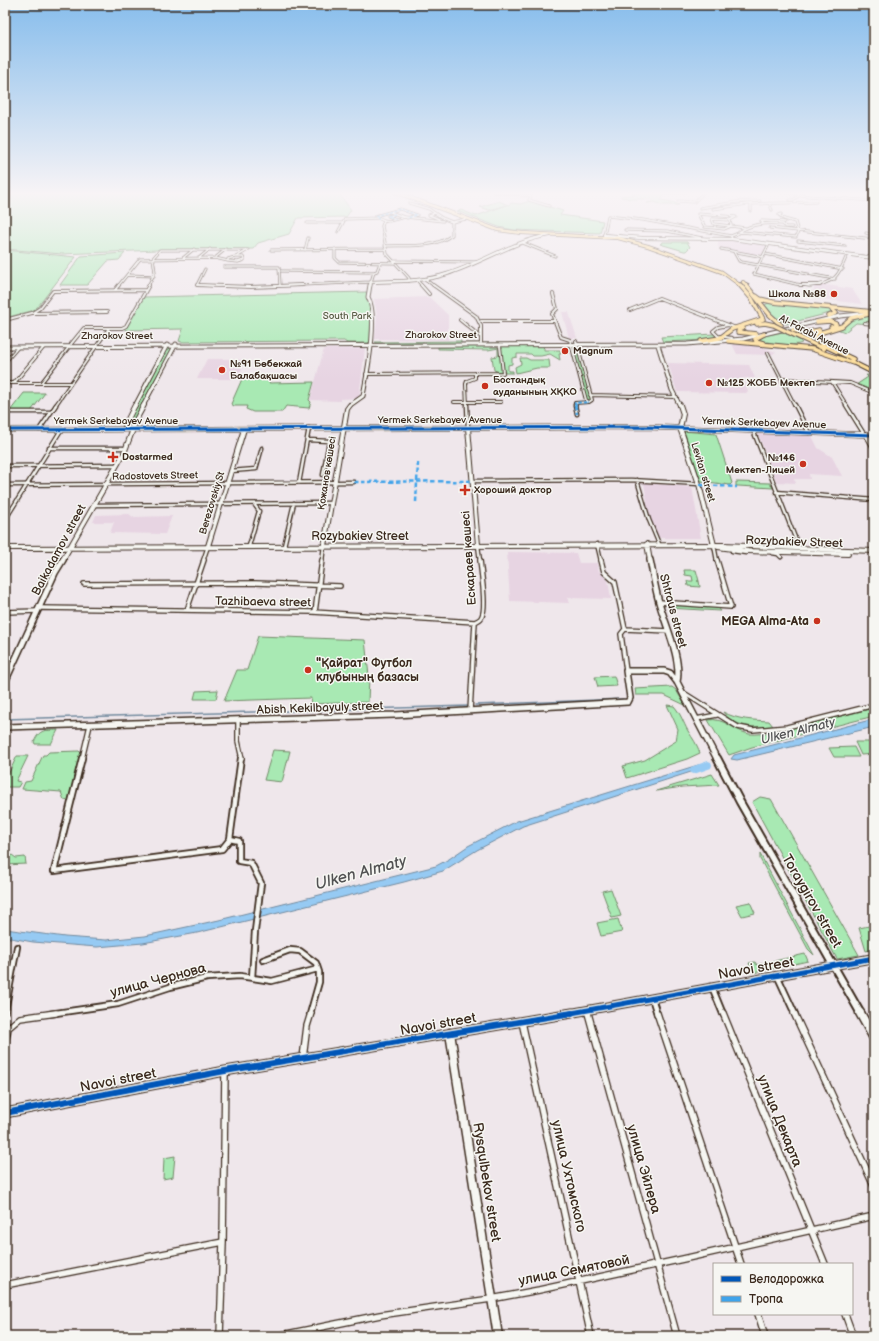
<svg xmlns="http://www.w3.org/2000/svg" width="879" height="1341" viewBox="0 0 879 1341" font-family="'Balsamiq Sans',sans-serif">
<style>
.built{fill:#e7d4e2}
.green{fill:#a8e9b3;stroke:#728a68}
.water{fill:#96caf3;stroke:#728a9e}
.lines{fill:none;stroke-linecap:round;stroke-linejoin:round}
.stream{stroke:#728a9e;stroke-width:1.5}
.river{fill:#96caf3;fill-rule:evenodd}
.street-far5-casing{stroke:#3b2a1e;stroke-width:3}
.street-far4-casing{stroke:#3b2a1e;stroke-width:4}
.street-far3-casing{stroke:#3b2a1e;stroke-width:5}
.street-far2-casing{stroke:#3b2a1e;stroke-width:6}
.street-far1-casing{stroke:#3b2a1e;stroke-width:8}
.street-casing{stroke:#3b2a1e;stroke-width:8}
.secondary-far5-casing{stroke:#3b2a1e;stroke-width:4}
.secondary-far4-casing{stroke:#3b2a1e;stroke-width:5}
.secondary-far3-casing{stroke:#3b2a1e;stroke-width:6}
.secondary-far2-casing{stroke:#3b2a1e;stroke-width:8}
.secondary-far1-casing{stroke:#3b2a1e;stroke-width:10}
.secondary-casing{stroke:#3b2a1e;stroke-width:11}
.primary-far1-casing{stroke:#3b2a1e;stroke-width:4}
.primary-casing{stroke:#3b2a1e;stroke-width:5.5}
.street-far5{stroke:#f6f6f2;stroke-width:1.5}
.street-far4{stroke:#f6f6f2;stroke-width:2}
.street-far3{stroke:#f6f6f2;stroke-width:2.5}
.street-far2{stroke:#f6f6f2;stroke-width:3.5}
.street-far1{stroke:#f6f6f2;stroke-width:4.5}
.street{stroke:#f6f6f2;stroke-width:5.5}
.secondary-far5{stroke:#f6f6f2;stroke-width:2.5}
.secondary-far4{stroke:#f6f6f2;stroke-width:3}
.secondary-far3{stroke:#f6f6f2;stroke-width:4}
.secondary-far2{stroke:#f6f6f2;stroke-width:5}
.secondary-far1{stroke:#f6f6f2;stroke-width:6}
.secondary{stroke:#f6f6f2;stroke-width:8}
.primary-far1{stroke:#fedd96;stroke-width:2.5}
.primary{stroke:#fedd96;stroke-width:3.5}
.primary-bridge-casing{stroke:#3b2a1e;stroke-width:5.5;stroke-linecap:butt}
.primary-bridge{stroke:#fedd96;stroke-width:3.5}
.quiet-far2{stroke:#3fa3ea;stroke-width:1.5;stroke-dasharray:3 1.5;stroke-linecap:butt}
.quiet-far1{stroke:#3fa3ea;stroke-width:2;stroke-dasharray:3.5 2;stroke-linecap:butt}
.quiet{stroke:#3fa3ea;stroke-width:2.5;stroke-dasharray:4.5 2.5;stroke-linecap:butt}
.cycleway-far2-casing{stroke:#f6f6f2;stroke-width:5}
.cycleway-far1-casing{stroke:#f6f6f2;stroke-width:8}
.cycleway-casing{stroke:#f6f6f2;stroke-width:9}
.cycleway-far2{stroke:#0057b8;stroke-width:3}
.cycleway-far1{stroke:#0057b8;stroke-width:5}
.cycleway{stroke:#0057b8;stroke-width:6}
.poi-dot{fill:#c8321e;stroke:#f6f6f2;stroke-width:1.5}
.labels{text-anchor:middle;dominant-baseline:central;stroke-width:3;stroke-linejoin:round;paint-order:stroke}
.far-poi-label{font-size:10px;font-weight:bold;fill:#3b2a1e;stroke:#f6f6f2;text-anchor:start}
.far-park-label{font-size:10px;fill:#565a43;stroke:#f6f6f2}
.far-street-label{font-size:10px;fill:#3b2a1e;stroke:#f6f6f2}
.street-label{font-size:12px;fill:#3b2a1e;stroke:#f6f6f2}
.poi-label{font-size:12px;font-weight:bold;fill:#3b2a1e;stroke:#f6f6f2;text-anchor:end}
.water-label{font-size:13px;font-style:italic;fill:#525253;stroke:#f6f6f2}
.near-street-label{font-size:14px;fill:#3b2a1e;stroke:#f6f6f2}
.near-water-label{font-size:16px;font-style:italic;fill:#525253;stroke:#f6f6f2}
</style>
<rect width="100%" height="100%" fill="#efe7eb"/>
<filter id="ink" filterUnits="userSpaceOnUse"><feTurbulence type="fractalNoise" baseFrequency=".025" numOctaves="2"/><feDisplacementMap in="SourceGraphic" scale="8" xChannelSelector="R" yChannelSelector="G"/><feConvolveMatrix kernelMatrix="1 2 1 2 8 2 1 2 1" color-interpolation-filters="sRGB"/></filter>
<g filter="url(#ink)">
<!-- built -->
<path class="built" d="M718,240H728L766,245L762,256L721,249V248L718,247Z
M826,285L852,289L862,304L813,298L814,287Z
M429,297L448,315V340L375,339L377,315L374,299Z
M569,312V313L577,338H569L562,312Z
M732,344L759,346L776,352L771,355L737,354Z
M365,348L359,398L340,399V401L310,400L324,349Z
M207,359H228L245,360L238,379H197Z
M668,363L749,365L755,378H743L748,391L746,393L677,392Z
M758,434L812,436L818,448L832,457L842,476L809,474L810,479H794L796,483L777,482Z
M644,483L692,487L701,538H658L650,519Z
M129,514L133,517L172,516L165,534L110,533L114,522H93L96,515Z
M507,552L576,553L579,563H597L599,571L608,580L611,599L568,598L569,603L510,601Z"/>
<!-- green -->
<path class="green" d="M5,192H338L351,210L346,217L298,218L289,234L258,243L253,249H158L157,250L62,254L5,249Z
M643,192H671L673,193L665,194L661,200L673,202L679,205H661L655,202L647,203L653,202L651,199H631L621,197L622,195H635L632,194Z
M499,201L508,205L512,203L520,204L530,201L563,211L560,215L603,221L600,233L513,230L499,227L457,211L461,210L476,216L507,205L489,210L480,207Z
M663,242H687L690,247L686,251H684L660,244Z
M5,250L76,257L35,310L5,318Z
M125,253L119,260L108,261L87,285H60L81,256Z
M367,292V301L371,304L370,341L368,343H347L344,341L181,342L179,341L183,329L126,330V328L144,297Z
M770,302L828,308L834,312L786,324L773,315L765,305Z
M874,314V322L868,321L869,324L856,323L845,332L837,329L852,319Z
M783,332L799,340L802,343C794,347 765,343 757,339L759,337Z
M714,334L720,337L707,340L663,342L661,337Z
M461,341V343H540L541,345L511,346H542L544,348V350H560L561,354H559L560,360L550,354L541,356H533L531,354H517V357L512,358V364L508,365V371H513V373H503L494,370L492,357L498,356V349L504,346H378L379,344L426,343H377L375,342Z
M492,346H499V348L488,350L438,349V347Z
M174,347L130,429L125,426L167,348Z
M573,347H576L592,400L589,402L586,400Z
M520,358H526L530,360H549L550,368H537L516,373L515,367L521,364Z
M866,375L874,376V392L856,385L868,377Z
M242,379L269,380V383L314,382L309,400L311,402L309,408L286,406L282,412H253L246,409L247,406H234L231,404Z
M24,393H45L31,411H10Z
M684,431L716,434L732,483L730,485L701,481Z
M736,482L770,483L773,488L738,486H736Z
M684,570H696L699,581H697H699L700,587L688,586L687,581H693L692,576L685,575Z
M670,604L717,607L720,611L668,608L667,606Z
M258,636L365,640L369,676L368,702L310,704L311,698L224,701L237,670H247Z
M614,676L617,686L598,687L595,677Z
M672,687L676,690L685,705L664,695H636L635,689Z
M218,690L216,699H194L196,691Z
M667,705L674,706C681,714 683,722 688,731C693,739 697,744 700,753L687,759L627,778L623,766L645,760L676,741L678,729Z
M874,708V716L752,747L729,755L708,720C724,717 734,731 749,734C757,735 766,733 774,732Z
M723,712C738,720 753,720 769,721L773,726C755,728 735,728 723,712Z
M58,730L51,744H35L34,742C40,728 45,731 58,730Z
M855,742H874V754L861,755Z
M854,747L859,757H834L829,748Z
M273,750L290,751L282,782L264,780Z
M79,751L81,753L69,801L64,800L61,792L22,789L25,782L31,781L43,755H46L49,752Z
M17,756H28L16,781L21,782L18,787H5V781Z
M712,774L719,785L682,787L656,791Z
M760,797L771,799L859,955L837,959L752,802Z
M5,854L12,855L16,858L25,857L26,864L5,865Z
M760,854L814,955L808,949L760,859Z
M611,889L621,916L612,918L602,891Z
M750,902L755,913L742,916L736,905Z
M618,919L622,932L601,936L597,923Z
M874,925V949L866,951L859,928Z
M805,954L808,961L753,973L749,963L755,962L757,965Z
M175,1156L173,1177L163,1179L164,1158Z"/>
<!-- water -->
<path class="water" d="M874,719V727L737,760L731,759L734,755Z
M698,765L704,766L694,771L523,826L477,850L443,871L404,882L197,933L143,943L97,947L33,942L5,937V929L65,937L106,940L145,936L219,920L436,866L449,859L468,846L517,821Z"/>
<g class="lines">
<!-- stream -->
<path class="stream" d="M475,705L623,699
M5,719L468,706"/>
<!-- river -->
<path class="river" d="M708,761L711,762L712,765L711,768L694,774L691,773L690,770L691,767Z"/>
<!-- street-far5 casing -->
<g class="street-far5-casing">
<path id="street-far5" d="M493,192L531,196L529,200L549,206
M782,192L809,196L874,201
M665,194L686,192
M790,200H793L800,195
M678,201L694,202L704,192
M409,203L429,209L442,218L452,222
M769,203L772,210
M751,204V211
M700,208L736,202L760,201
M713,209L748,204L816,202
M390,212L404,217
M435,213L429,215L439,219
M393,215L388,216L396,219
M407,218L417,215L400,209L375,216L384,220L382,226L387,254L409,278V281
M712,219L730,220L731,226L714,224Z
M384,220L389,221L405,217L443,221
M452,222L466,219
M307,223H342
M763,223L761,221L785,222
M715,226V228L724,229L731,226L745,228
M715,228L705,227L698,214L736,217L730,220
M770,228L874,239
M625,230L667,231L707,239
M338,232L345,219L378,218
M739,232C753,223 767,223 783,224L785,227H792
M866,233L874,235
M604,235L608,216L643,220L731,236L732,239
M731,236L741,232L796,237L798,232L795,222L784,219L779,215L781,214
M798,241L845,246
M523,243L555,256
M769,244L754,274L796,284L809,286
M385,246C408,245 433,249 452,235V222
M335,249V258L339,262L395,263
M721,249L764,257
M271,250L386,249
M305,250L308,238
M734,252L739,261L742,262L835,279
M765,254L843,269
M235,257H243L244,260L238,262L228,261V259Z
M183,258L194,249
M199,258L210,249
M215,258L226,249
M870,258L872,250L871,245
M394,261L476,262
M224,267H279L280,286
M205,269L197,285L219,286
M281,271L374,272
M127,275L154,276
M425,279L434,286
M417,280L422,286
M118,286L140,259L215,258L228,261
M148,286L155,272L153,258L160,250H248L236,257
M279,286L371,282L374,272L377,271L380,263
M810,286C834,284 839,276 847,255"/>
</g>
<!-- street-far4 casing -->
<g class="street-far4-casing">
<path id="street-far4" d="M197,285L251,287L303,285
M421,285L429,294
M433,285L476,316L481,326V343
M800,285H820
M115,290L119,285
M553,294L557,309L552,314L561,337L570,340L586,400L589,402L592,400L576,341
M630,310L659,298L736,328
M32,313L40,308L53,291L146,290
M5,320L32,313L107,312
M460,320L481,337
M481,321H554
M864,323L874,324
M728,325L718,327L713,331L718,336L732,338
M71,344L84,328H109
M768,353L795,406
M5,362L18,347
M366,374L503,373L500,346
M782,379L850,383L874,393
M832,382L847,406
M5,383H71
M14,383L44,347
M41,383L69,347
M590,395L677,397
M454,402H501
M55,406L109,328H122L126,326L149,285
M467,406L466,384L467,381L475,378V373
M576,406L575,403L589,402"/>
</g>
<!-- street-far3 casing -->
<g class="street-far3-casing">
<path id="street-far3" d="M467,405L468,428
M575,405L577,414
M795,405L809,433
M846,405L864,434
M5,412H51
M39,430L56,405
M753,430L799,548
M308,440L329,441L323,475
M49,448H123
M5,466L117,465
M231,471L256,469L262,448
M637,480L649,520L659,544
M473,481L631,480L699,484
M299,483L309,428
M5,485L354,482
M776,492L874,500
M95,505L331,503
M5,520L61,430
M597,544L601,561
M478,545L480,561
M714,545L717,561
M249,546L259,511L254,504
M284,546L294,503
M732,551L746,553
M772,553L778,554L781,557
M203,561L208,546
M322,561L324,546"/>
</g>
<!-- street-far2 casing -->
<g class="street-far2-casing">
<path id="street-far2" d="M601,560L604,572L615,582L625,629L621,634L626,671
M84,584L256,583L340,586
M659,602L731,607L717,560
M40,608L313,612L475,622C478,620 481,620 482,616C487,606 481,572 480,560
M187,610L204,560
M5,612L38,611
M315,612L322,560
M625,629L669,631
M684,693L738,727L753,730L787,727L874,705
M470,711L475,622
M696,719L717,715
M238,721V741L242,759
M82,759L90,725"/>
</g>
<!-- street-far1 casing -->
<g class="street-far1-casing">
<path id="street-far1" d="M82,758L54,871L222,849L230,839L241,758
M230,839L239,841V861L251,863L261,883L255,931L252,978
M263,960L290,950L300,951L316,963L319,972V982L310,1014
M777,975L795,1014
M712,987L723,1014
M652,998L657,1014
M587,1010L588,1014
M5,1011L17,947
M49,1014L118,1004L170,987L207,978L240,976L272,981L318,969"/>
</g>
<!-- street casing -->
<g class="street-casing">
<path id="street" d="M588,1013L677,1336
M657,1013L741,1264
M723,1013L825,1264
M794,1013L874,1186
M5,1022L8,1028L5,1044
M522,1022L591,1336
M8,1028L20,1018L56,1013
M303,1058L307,1026L311,1013
M5,1285L223,1242
M758,1314L765,1336
M845,1314L853,1336
M220,1336L223,1242L225,1071
M277,1336L380,1315L491,1299L539,1290L683,1259L874,1216"/>
</g>
<!-- secondary-far5 casing -->
<g class="secondary-far5-casing">
<path id="secondary-far5" d="M874,195L871,198L874,201
M604,235L642,238L732,239L874,258
M370,286L371,282C396,281 423,282 447,274C482,263 513,241 550,235"/>
</g>
<!-- secondary-far4 casing -->
<g class="secondary-far4-casing">
<path id="secondary-far4" d="M658,345L672,390L680,406
M5,347L687,344L743,339L840,316L869,313
M135,406L167,345
M143,406L176,344
M349,406L363,396C367,373 379,317 368,297L370,285"/>
</g>
<!-- secondary-far3 casing -->
<g class="secondary-far3-casing">
<path id="secondary-far3" d="M680,405L683,414L680,428L699,484L714,545
M468,428L478,545
M130,429L125,425L135,405
M5,430L645,427L874,435
M866,434L874,448
M647,544L650,561
M208,546L244,429
M324,546L347,409L350,405
M718,547L748,551L848,554
M5,548L722,545L874,551
M62,561L124,453L132,432L131,429L144,405"/>
</g>
<!-- secondary-far2 casing -->
<g class="secondary-far2-casing">
<path id="secondary-far2" d="M650,560C653,574 655,588 659,602C665,624 682,659 677,682
M5,682L55,573L63,560
M5,727L395,715L628,702L630,698L626,671H664L670,673L677,682L717,759"/>
</g>
<!-- secondary-far1 casing -->
<g class="secondary-far1-casing">
<path id="secondary-far1" d="M717,758L740,802L861,1014
M566,1014L874,958"/>
</g>
<!-- secondary casing -->
<g class="secondary-casing">
<path id="secondary" d="M860,1013L874,1038
M450,1033L498,1336
M5,1113L225,1071L572,1013"/>
</g>
<!-- primary-far1 casing -->
<g class="primary-far1-casing">
<path id="primary-far1" d="M395,192L498,230L522,233L618,238L648,246L722,272L741,286
M743,282L747,286"/>
</g>
<!-- primary casing -->
<g class="primary-casing">
<path id="primary" d="M746,285L770,315L781,325
M756,296L760,299L773,302L874,312
M829,316L836,313L830,308
M817,322L829,321L836,324V326L831,327
M757,324L765,323L774,325
M743,328L739,329L738,332L756,334
M793,330L805,333L819,330
M788,332L824,349
M701,341L720,338L732,329L763,319L752,299L740,285
M728,341L812,349L853,363
M763,343L756,341L755,339L764,334
M821,344L853,359
M824,345L815,338L816,334L842,326L851,318L869,314
M850,361L874,373"/>
</g>
<!-- street-far5 -->
<use href="#street-far5" class="street-far5"/>
<!-- street-far4 -->
<use href="#street-far4" class="street-far4"/>
<!-- street-far3 -->
<use href="#street-far3" class="street-far3"/>
<!-- street-far2 -->
<use href="#street-far2" class="street-far2"/>
<!-- street-far1 -->
<use href="#street-far1" class="street-far1"/>
<!-- street -->
<use href="#street" class="street"/>
<!-- secondary-far5 -->
<use href="#secondary-far5" class="secondary-far5"/>
<!-- secondary-far4 -->
<use href="#secondary-far4" class="secondary-far4"/>
<!-- secondary-far3 -->
<use href="#secondary-far3" class="secondary-far3"/>
<!-- secondary-far2 -->
<use href="#secondary-far2" class="secondary-far2"/>
<!-- secondary-far1 -->
<use href="#secondary-far1" class="secondary-far1"/>
<!-- secondary -->
<use href="#secondary" class="secondary"/>
<!-- primary-far1 -->
<use href="#primary-far1" class="primary-far1"/>
<!-- primary -->
<use href="#primary" class="primary"/>
<!-- primary-bridge casing -->
<g class="primary-bridge-casing">
<path id="primary-bridge" d="M774,325L788,332"/>
</g>
<!-- primary-bridge -->
<use href="#primary-bridge" class="primary-bridge"/>
<!-- quiet-far2 -->
<path class="quiet-far2" d="M395,214L388,216L396,219
M379,218L375,216L400,209L417,215L407,218"/>
<!-- quiet-far1 -->
<path class="quiet-far1" d="M576,406L575,403L589,402"/>
<!-- quiet -->
<path class="quiet" d="M575,405L577,414
M354,482L473,481
M700,485L737,487
M416,502L418,463"/>
<!-- cycleway-far2 casing -->
<g class="cycleway-far2-casing">
<path id="cycleway-far2" d="M5,430L645,427L874,435"/>
</g>
<!-- cycleway-far1 casing -->
<g class="cycleway-far1-casing">
<path id="cycleway-far1" d="M566,1014L874,958"/>
</g>
<!-- cycleway casing -->
<g class="cycleway-casing">
<path id="cycleway" d="M5,1113L225,1071L572,1013"/>
</g>
<!-- cycleway-far2 -->
<use href="#cycleway-far2" class="cycleway-far2"/>
<!-- cycleway-far1 -->
<use href="#cycleway-far1" class="cycleway-far1"/>
<!-- cycleway -->
<use href="#cycleway" class="cycleway"/>
</g>
</g>
<!-- sky -->
<linearGradient id="sky" x2="0" y2="1"><stop stop-color="#87bdec"/><stop offset="0.51" stop-color="#f8f4f6"/><stop offset="1" stop-color="#f8f4f6" stop-opacity="0"/></linearGradient>
<rect width="879" height="380" fill="url(#sky)"/>
<!-- markers -->
<g class="poi-dot">
<circle cx="834" cy="294" r="4"/>
<circle cx="565" cy="351" r="4"/>
<circle cx="222" cy="370" r="4"/>
<circle cx="709" cy="383" r="4"/>
<circle cx="485" cy="386" r="4"/>
<path d="M111 451h4v4h4v4h-4v4h-4v-4h-4v-4h4z"/>
<circle cx="803" cy="464" r="4"/>
<path d="M463 484h4v4h4v4h-4v4h-4v-4h-4v-4h4z"/>
<circle cx="817" cy="621" r="4"/>
<circle cx="308" cy="670" r="4"/>
</g>
<g class="labels">
<!-- far-poi labels -->
<g class="far-poi-label">
<text x="826" y="294" text-anchor="end">Школа №88</text>
<text x="573" y="351">Magnum</text>
<text x="230" y="364">№91 Бөбекжай<tspan x="230" dy="12">Балабақшасы</tspan></text>
<text x="493" y="380">Бостандық<tspan x="493" dy="12">ауданының ХҚКО</tspan></text>
<text x="717" y="383">№125 ЖОББ Мектеп</text>
<text x="122" y="457">Dostarmed</text>
<text x="795" y="458" text-anchor="end">№146<tspan x="795" dy="12">Мектеп-Лицей</tspan></text>
<text x="474" y="490">Хороший доктор</text>
</g>
<!-- far-park labels -->
<g class="far-park-label">
<text x="347" y="316">South Park</text>
</g>
<!-- far-street labels -->
<g class="far-street-label">
<text x="441" y="335">Zharokov Street</text>
<text transform="translate(814 335) rotate(27)">Al-Farabi Avenue</text>
<text x="117" y="336">Zharokov Street</text>
<text x="440" y="420">Yermek Serkebayev Avenue</text>
<text x="116" y="421">Yermek Serkebayev Avenue</text>
<text transform="translate(764 423) rotate(2)">Yermek Serkebayev Avenue</text>
<text transform="translate(703 472) rotate(73)">Levitan street</text>
<text transform="translate(327 473) rotate(-81)">Қожанов көшесі</text>
<text transform="translate(155 476) rotate(-1)">Radostovets Street</text>
<text transform="translate(212 503) rotate(-73)">Berezovskiy St</text>
</g>
<!-- street labels -->
<g class="street-label">
<text x="360" y="536">Rozybakiev Street</text>
<text transform="translate(794 542) rotate(2)">Rozybakiev Street</text>
<text transform="translate(59 550) rotate(-62)">Baikadamov street</text>
<text transform="translate(469 558) rotate(-94)">Ескараев көшесі</text>
<text transform="translate(263 602) rotate(1)">Tazhibaeva street</text>
<text transform="translate(673 611) rotate(75)">Shtraus street</text>
<text transform="translate(320 708) rotate(-2)">Abish Kekilbayuly street</text>
</g>
<!-- poi labels -->
<g class="poi-label">
<text x="809" y="621">MEGA Alma-Ata</text>
<text x="316" y="663" text-anchor="start">"Қайрат" Футбол<tspan x="316" dy="14">клубының базасы</tspan></text>
</g>
<!-- water labels -->
<g class="water-label">
<text transform="translate(798 731) rotate(-14)">Ulken Almaty</text>
</g>
<!-- near-street labels -->
<g class="near-street-label">
<text transform="translate(812 901) rotate(60)">Toraygirov street</text>
<text transform="translate(756 968) rotate(-10)">Navoi street</text>
<text transform="translate(158 980) rotate(-15)">улица Чернова</text>
<text transform="translate(438 1024) rotate(-10)">Navoi street</text>
<text transform="translate(118 1080) rotate(-11)">Navoi street</text>
<text transform="translate(780 1121) rotate(68)">улица Декарта</text>
<text transform="translate(644 1169) rotate(74)">улица Эйлера</text>
<text transform="translate(569 1176) rotate(77)">улица Ухтомского</text>
<text transform="translate(487 1182) rotate(81)">Rysqulbekov street</text>
<text transform="translate(574 1270) rotate(-11)">улица Семятовой</text>
</g>
<!-- near-water labels -->
<g class="near-water-label">
<text transform="translate(361 873) rotate(-15)">Ulken Almaty</text>
</g>
</g>
<!-- margin -->
<rect width="879" height="1341" fill="none" stroke="#f6f6f2" stroke-width="20"/>
<rect x="10" y="10" width="859" height="1321" fill="none" stroke="#3b2a1e" stroke-width="1.5" filter="url(#ink)"/>
<!-- legend -->
<rect x="713" y="1263" width="140" height="52" fill="#f6f6f2" stroke="#aba49d"/>
<rect x="721" y="1276" width="20" height="6" fill="#0057b8" stroke="#aba49d"/>
<text x="749" y="1283" font-size="12" fill="#3b2a1e">Велодорожка</text>
<rect x="721" y="1296" width="20" height="6" fill="#3fa3ea" stroke="#aba49d"/>
<text x="749" y="1303" font-size="12" fill="#3b2a1e">Тропа</text>
</svg>
